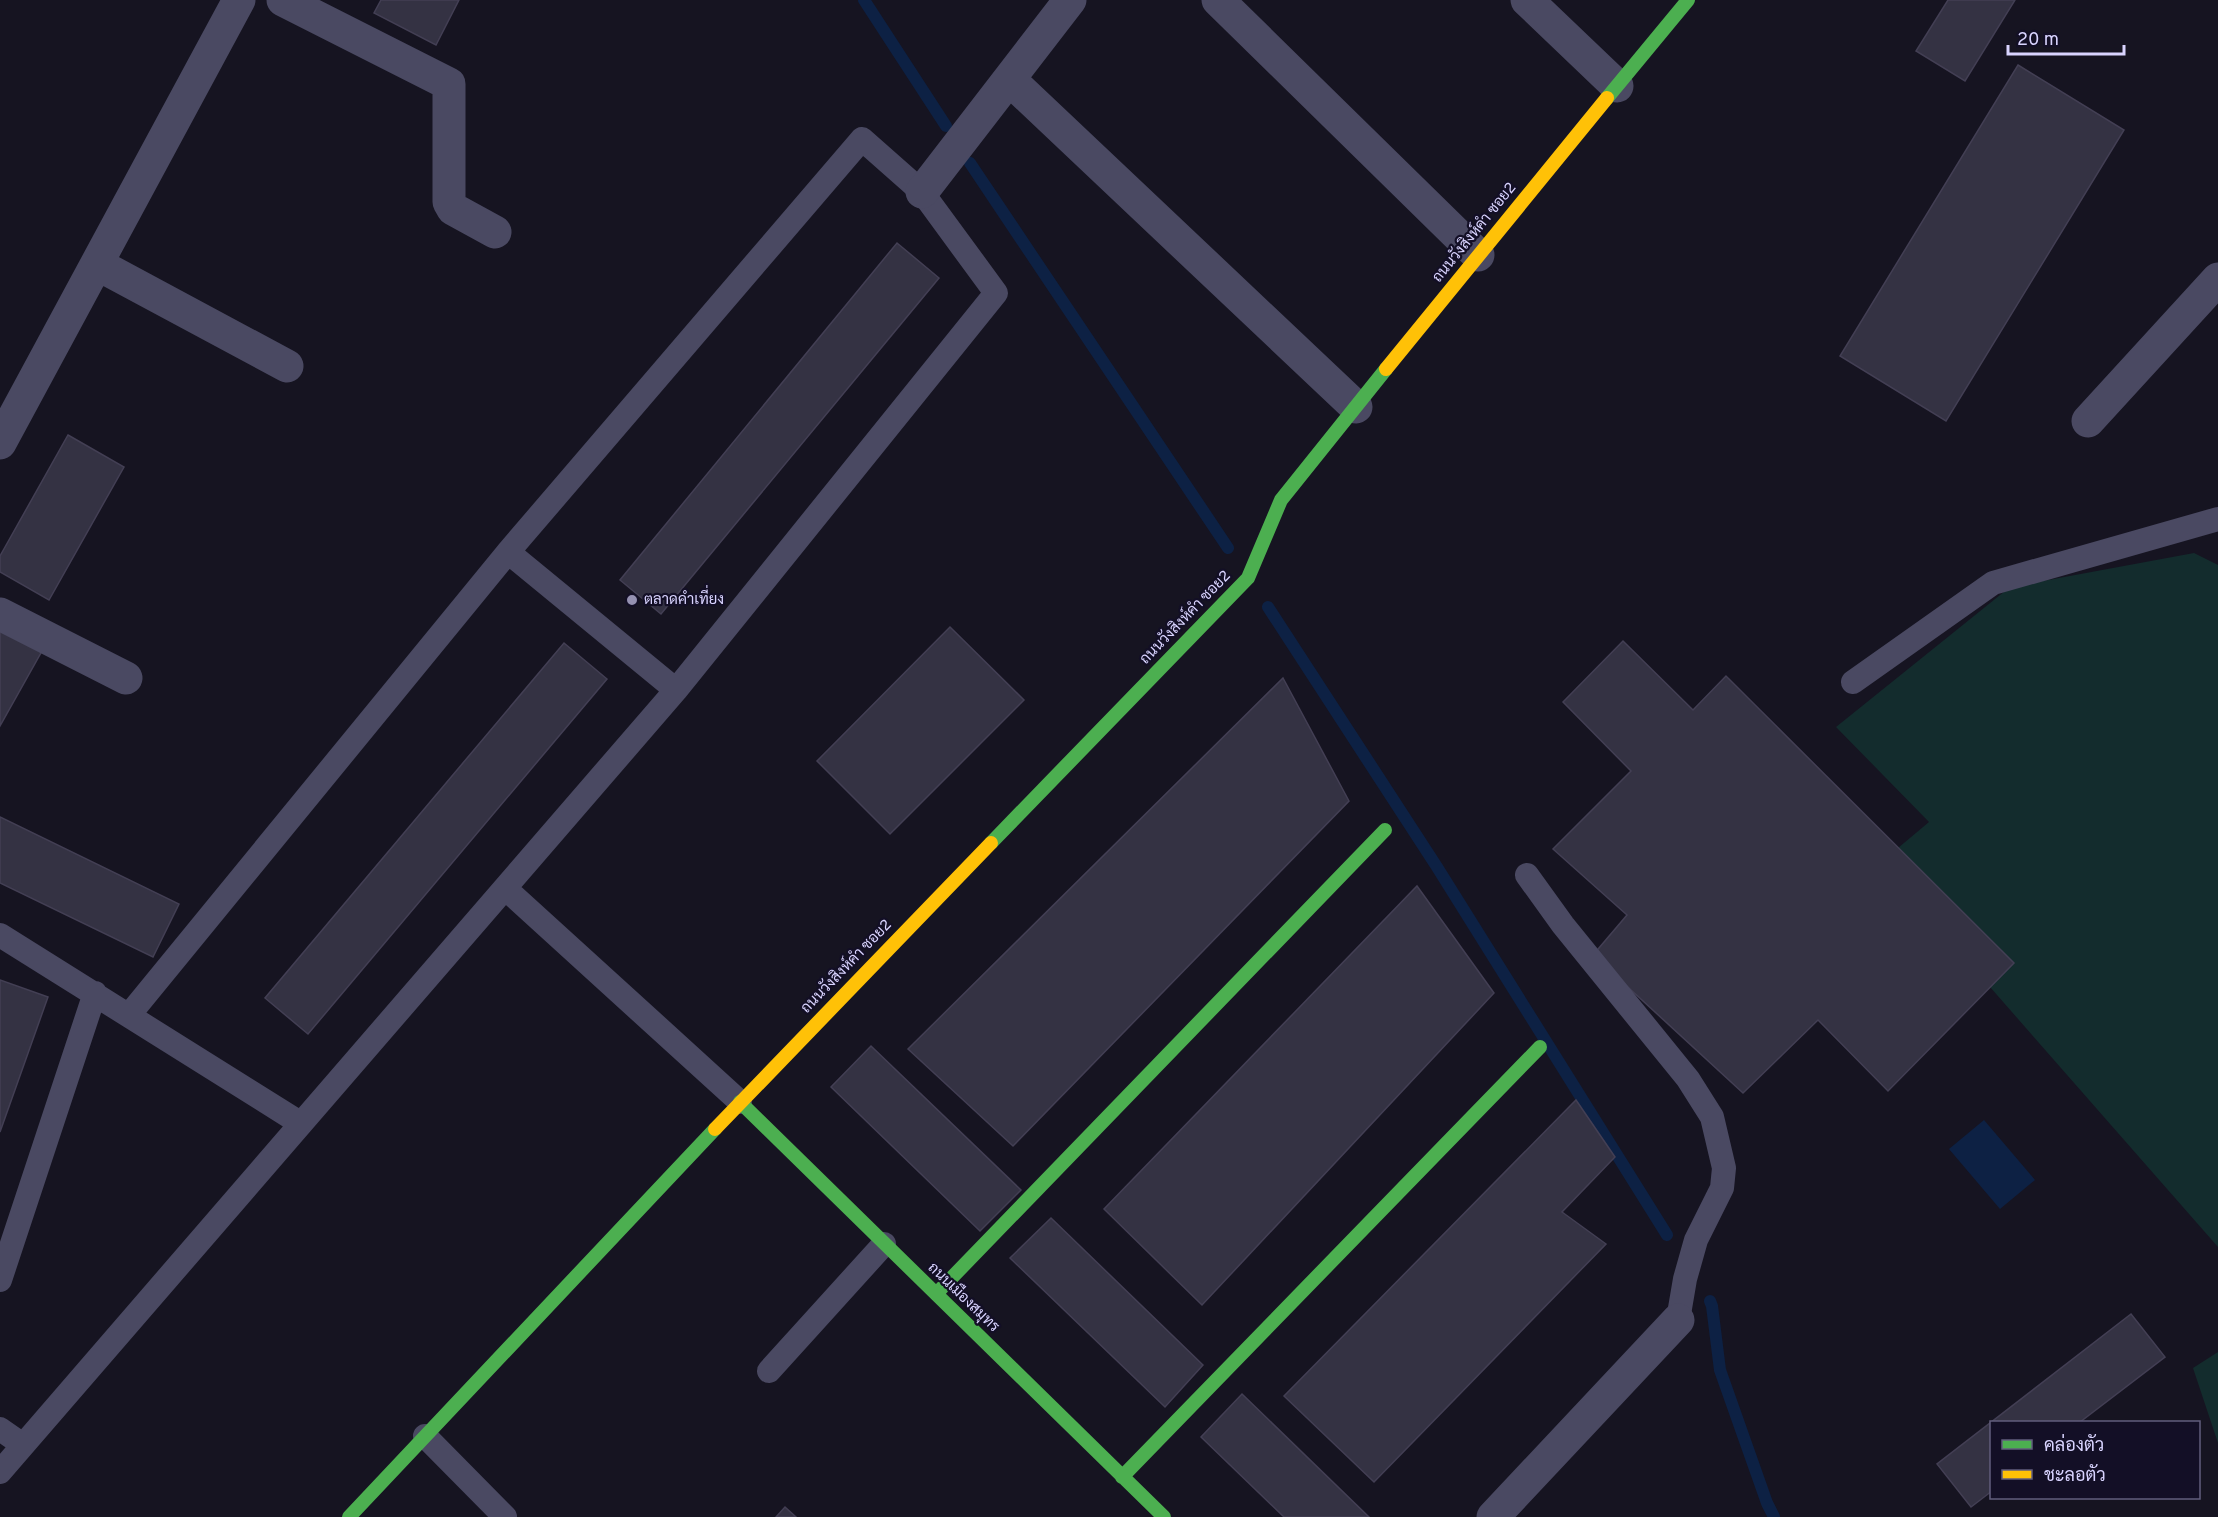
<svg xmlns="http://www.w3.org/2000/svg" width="2218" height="1517" viewBox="0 0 2218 1517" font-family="Overpass,Sarabun,sans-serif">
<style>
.green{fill:#132c2d}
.water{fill:#0d2144}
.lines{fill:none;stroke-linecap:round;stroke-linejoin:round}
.stream{stroke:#0d2144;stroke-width:12}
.building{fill:#343243;stroke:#433f54;stroke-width:1.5}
.lane{stroke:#4a4962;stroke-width:24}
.street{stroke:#4a4962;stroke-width:33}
.fast{stroke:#4caf50;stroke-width:14}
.slow{stroke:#ffc107;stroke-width:14}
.poi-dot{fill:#9591b1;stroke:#130f26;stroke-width:2}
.labels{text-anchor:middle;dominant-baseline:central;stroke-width:4.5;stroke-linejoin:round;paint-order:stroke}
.street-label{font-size:15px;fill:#d9d4ff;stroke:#130f26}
.poi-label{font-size:15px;fill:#d9d4ff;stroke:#130f26;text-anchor:start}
</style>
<rect width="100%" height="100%" fill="#161421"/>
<!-- green -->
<path class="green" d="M2194,553L2218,565V1247L1990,987L2014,963L1898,848L1929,822L1836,727L2010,587Z
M2218,1352V1443L2193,1368Z"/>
<!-- water -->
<path class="water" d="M1984,1120L2035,1180L2000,1209L1949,1149Z"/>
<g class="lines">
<!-- stream -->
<path class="stream" d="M864,0L946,126
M970,163L1228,548
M1268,607L1437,867L1667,1235
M1710,1301L1712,1306L1720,1370L1767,1503L1774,1517"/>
</g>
<!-- building -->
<path class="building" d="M381,0H459L436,45L374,13Z
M1948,0H2015L1965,81L1916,51Z
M2018,65L2124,130L1946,421L1840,356Z
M897,243L939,278L661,614L620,580Z
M68,435L124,467L49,600L0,572V556Z
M950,627L1024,700L890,834L817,761Z
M0,628L42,651L0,726Z
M1623,641L1693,710L1726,676L2014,963L1888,1091L1818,1020L1743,1093L1593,955L1627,915L1553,849L1631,771L1563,702Z
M564,643L607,679L308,1034L265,998Z
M1283,678L1349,801L1013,1146L908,1049Z
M0,817L179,904L153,957L0,883Z
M1417,886L1494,993L1202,1305L1104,1209Z
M0,980L48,997L0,1132Z
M871,1046L1021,1190L980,1231L831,1087Z
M1576,1100L1615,1157L1562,1212L1606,1244L1374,1482L1284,1396Z
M1051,1218L1203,1365L1165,1407L1010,1258Z
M2131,1314L2165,1357L2080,1422H1992V1491L1971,1507L1937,1464Z
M1242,1394L1369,1517H1284L1201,1437Z
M785,1507L796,1517H776Z"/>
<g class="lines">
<!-- lane -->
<path class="lane" d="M508,552L676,690
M1853,682L1993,583L2218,519
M1527,875L1563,925L1688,1079L1712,1117L1724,1168L1722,1188L1696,1240L1685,1279L1678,1320
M506,889L740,1102
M0,935L300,1123
M0,1280L95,993
M769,1371L884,1244
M0,1429L23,1445
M425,1436L505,1517
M0,1472L676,690L996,293L922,192L862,139L508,552L129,1015"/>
<!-- street -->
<path class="street" d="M283,0L449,84V202L453,209L495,232
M1218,0L1478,255
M1527,0L1617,86
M1009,79L1356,407
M922,192L1070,0
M97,264L287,366
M2088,421L2218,279
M0,443L239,0
M0,614L126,678
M1493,1517L1678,1320"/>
<!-- fast -->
<path class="fast" d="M1607,98L1688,0
M991,843L1248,578L1281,500L1386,369
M740,1102L1164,1517
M936,1294L1385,830
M1122,1477L1540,1047
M349,1517L715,1129"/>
<!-- slow -->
<path class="slow" d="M1386,369L1607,98
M715,1129L991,843"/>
</g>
<!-- markers -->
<circle class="poi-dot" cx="632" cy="600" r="6"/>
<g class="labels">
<!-- street labels -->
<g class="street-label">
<text transform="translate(1475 233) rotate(-51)">ถนนวังสิงห์คำ ซอย2</text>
<text transform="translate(1186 618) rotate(-46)">ถนนวังสิงห์คำ ซอย2</text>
<text transform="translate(847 967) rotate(-46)">ถนนวังสิงห์คำ ซอย2</text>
<text transform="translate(963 1298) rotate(44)">ถนนเมืองสมุทร</text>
</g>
<!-- poi labels -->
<g class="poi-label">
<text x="644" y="600">ตลาดคำเที่ยง</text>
</g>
</g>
<!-- legend -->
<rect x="1990" y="1421" width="210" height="78" fill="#130f26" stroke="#625e7d" stroke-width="1.5"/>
<rect x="2002" y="1440" width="30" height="9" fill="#4caf50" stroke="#625e7d" stroke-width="1.5"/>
<text x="2044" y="1451" font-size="18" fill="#d9d4ff">คล่องตัว</text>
<rect x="2002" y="1470" width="30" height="9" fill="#ffc107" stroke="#625e7d" stroke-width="1.5"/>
<text x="2044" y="1481" font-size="18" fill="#d9d4ff">ชะลอตัว</text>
<!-- scale -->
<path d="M2008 45v9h116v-9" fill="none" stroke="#d9d4ff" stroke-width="3"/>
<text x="2017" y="45" font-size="18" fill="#d9d4ff" stroke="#130f26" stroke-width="4.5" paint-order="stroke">20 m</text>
</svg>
